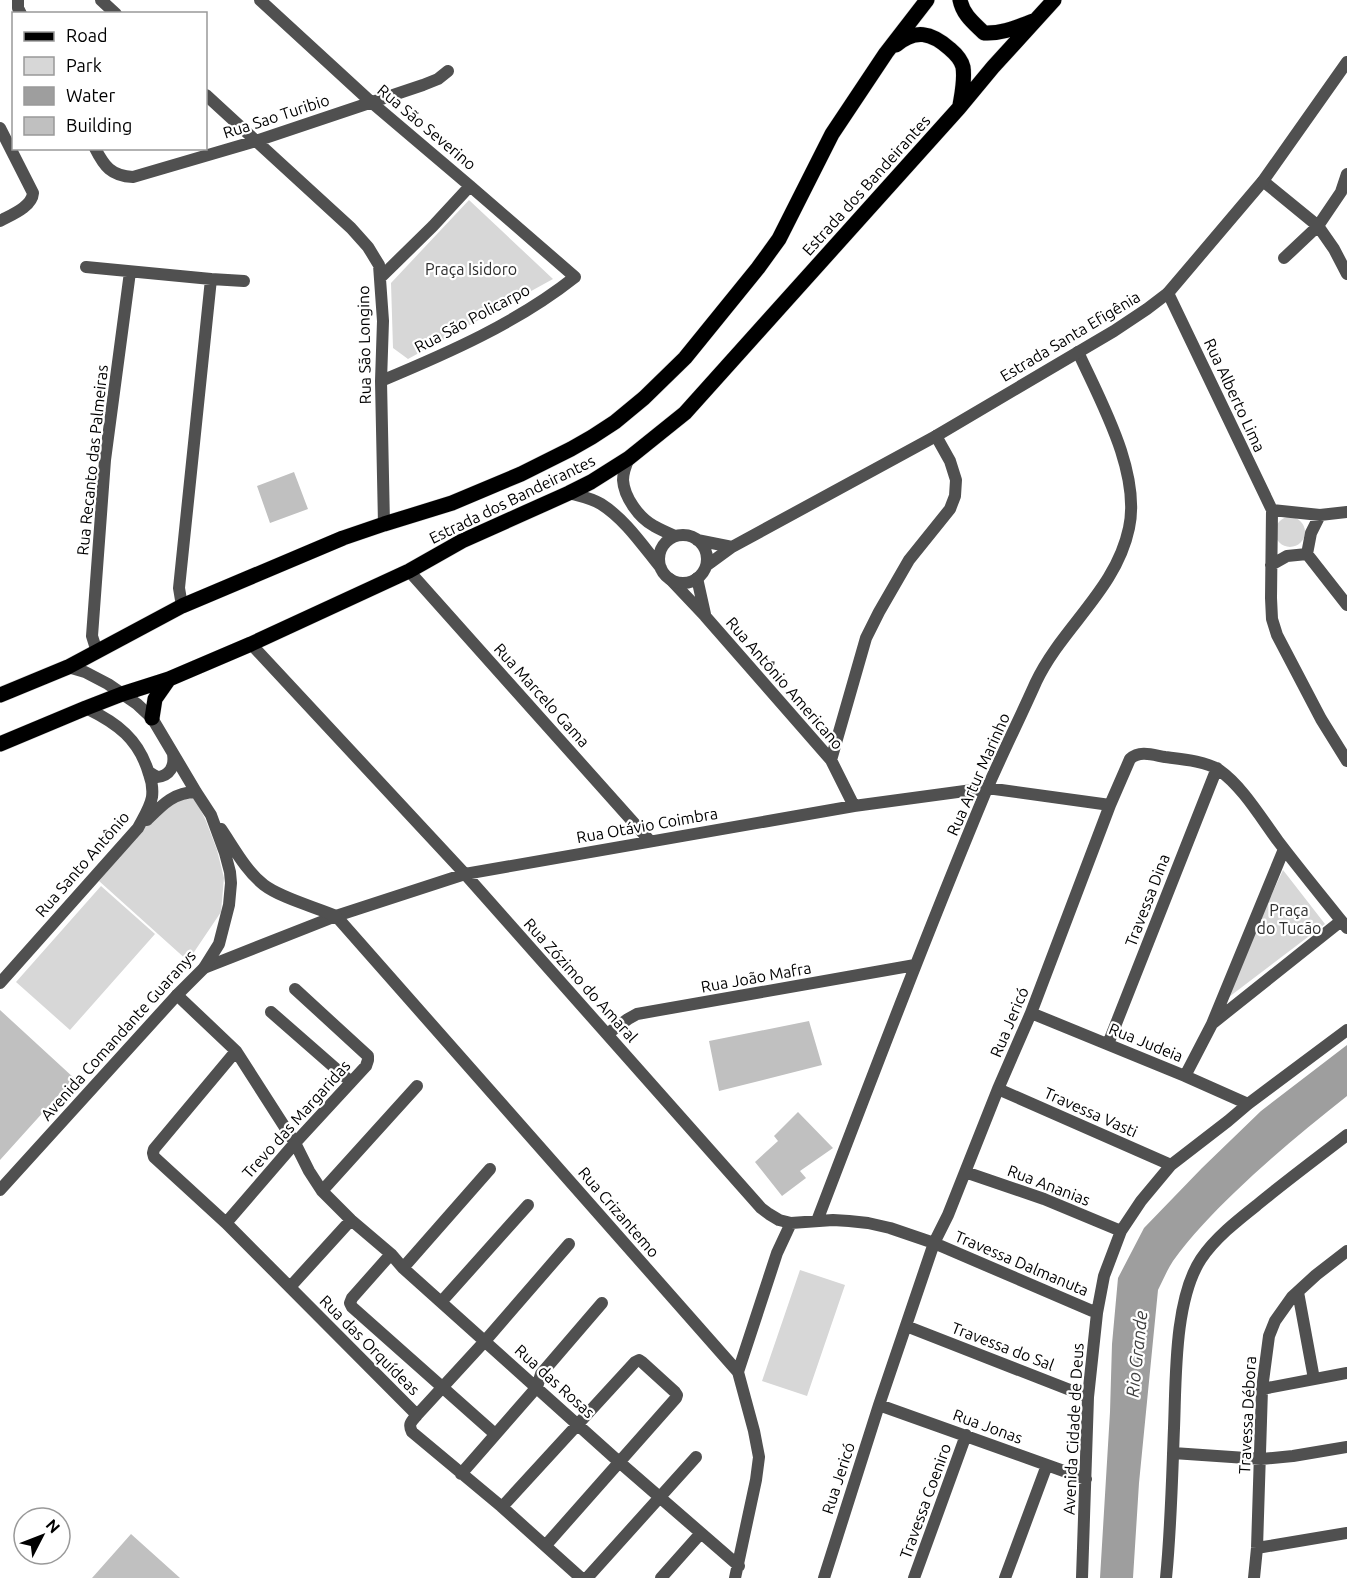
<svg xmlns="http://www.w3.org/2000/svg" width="1347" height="1578" viewBox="0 0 1347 1578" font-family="Ubuntu,sans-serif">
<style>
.green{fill:#d7d7d7}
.water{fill:#9e9e9e}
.building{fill:#c0c0c0}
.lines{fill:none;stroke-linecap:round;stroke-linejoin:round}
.primary-casing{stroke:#dbdbdb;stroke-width:16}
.minor{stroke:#505050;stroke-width:12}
.tertiary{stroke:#505050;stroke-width:12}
.primary{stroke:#000;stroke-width:15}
.labels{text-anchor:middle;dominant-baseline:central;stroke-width:4.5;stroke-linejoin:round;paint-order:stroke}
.street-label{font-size:16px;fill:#000;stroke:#fff}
.park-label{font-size:16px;fill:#2e2e2e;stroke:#fff}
.water-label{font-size:18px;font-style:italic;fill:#3f3f3f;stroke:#fff}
</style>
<rect width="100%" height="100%" fill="#fff"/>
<!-- green -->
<path class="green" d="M469,200L553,279L408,359L393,348L391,283Z
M1275 532a15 15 0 1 1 30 0a15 15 0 1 1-30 0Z
M195,798L206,821L217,850L224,878L221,912L188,961L99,881L145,827L179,799Z
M1283,870L1325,924L1221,1003Z
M101,886L155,934L70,1030L16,982Z
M800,1270L845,1285L807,1396L762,1381Z"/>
<!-- water -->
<path class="water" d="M1347,1045V1096C1308,1127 1270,1158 1235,1192C1212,1214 1191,1236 1173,1261C1167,1270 1163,1280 1158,1290L1139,1483L1133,1578H1100L1110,1412L1112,1344L1118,1278L1144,1228L1202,1168L1261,1111Z"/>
<!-- building -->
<path class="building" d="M294,472L308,509L270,523L257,486Z
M0,1010L74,1078L0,1160Z
M809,1021L822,1065L719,1091L709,1041Z
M798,1112L833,1148L800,1171L806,1178L782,1196L755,1162L778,1141L774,1136Z
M131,1534L180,1578H92Z"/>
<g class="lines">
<!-- primary casing -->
<g class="primary-casing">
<path id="primary" d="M960,0C963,15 974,23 984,33C1002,34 1017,27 1033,21
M896,45C915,29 931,32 950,49C956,54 961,59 963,67C965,80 962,93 960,105
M0,695L68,667L182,606L343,538L384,524L452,503L521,474L571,449L592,437L615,422L644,398L685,358L758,268L779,239L832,134L886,53L927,0
M152,718L155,699L169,679
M0,744L86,708L122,694L169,679L251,644L409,571L462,541L569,493L591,482L629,458L685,413L959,108L993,67L1054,0"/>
</g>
<!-- minor -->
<path class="minor" d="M18,0V8L21,14
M101,0L116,14
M260,0L371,102L470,186L575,277C517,323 448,353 381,381
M206,95L351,228L368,247L379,265L383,321L381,381L384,524
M0,128L33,193C32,207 11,215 0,221
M95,148C104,166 111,176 133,177L256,141L423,85L438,79L448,71
M1263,181L1318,226L1334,249L1347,274
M1284,258L1318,226L1341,192L1347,174
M86,267L211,279L244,281
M380,278L433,226L470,186
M1168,293L1272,510L1271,598L1272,619L1277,635L1321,719L1347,761
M1272,510L1320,515L1347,512
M1320,515L1311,533L1307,554L1347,605
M1271,565L1287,556L1307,554
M409,571L650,841
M697,578L705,614
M670,579L705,616L831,760L854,806
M182,606L179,588L211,279
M251,644L465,874L761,1208L769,1214L779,1220L791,1223L833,1220L849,1221L868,1223L890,1228L934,1243L1097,1313
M97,652L92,636L105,460L130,272
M831,760L866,638L879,612L909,560L950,509L955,496L956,480L950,461L936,436
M336,916L738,1372L754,1431L759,1457L756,1480L735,1578
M204,968L336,916L465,874L854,806L987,788L1110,805
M177,995L236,1051L295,1143L309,1171L322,1191L351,1220L391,1254L403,1268L618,1461L739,1566
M271,1012L351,1082
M1031,1013L1185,1076L1248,1104
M1213,1023L1341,921
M607,1034L628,1019L637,1014L915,965
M1108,1044L1217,768
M236,1051L154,1149L153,1153L154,1157L226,1223L417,1415C411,1422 408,1424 412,1432L502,1507L581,1578
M1185,1076L1212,1024L1284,849
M998,1089L1171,1165
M965,1172L1044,1199L1121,1231
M322,1191L417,1086
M817,1221C872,1077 927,933 986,791C1002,754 1020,718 1036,682C1062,627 1116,590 1129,528C1141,473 1101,402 1078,352
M226,1223L295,1143L366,1066L368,1060V1056L295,989
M391,1254L352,1298L350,1303L352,1307L495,1434
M403,1268L490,1169
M290,1287L351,1220
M1298,1292L1314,1379
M442,1301L528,1205
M906,1326L1088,1397
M738,1372L777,1253L791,1223
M1262,1389L1347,1373
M879,1405L1086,1479
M417,1415L485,1341L569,1244
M1173,1453L1261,1459L1293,1456L1347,1447
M461,1474L537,1387L541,1374L602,1303
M502,1507L635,1362L639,1360L642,1362L675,1392L677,1395L676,1398L546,1545
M1257,1548L1347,1533
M587,1578L696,1457
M661,1578L701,1533
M824,1578L879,1405L934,1243L948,1215L998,1089L1031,1013L1110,805L1130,759C1140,750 1153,755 1165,757C1181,759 1206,761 1219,770C1242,786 1261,818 1278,841C1300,870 1324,899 1347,928
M914,1578L966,1435
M1005,1578L1047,1465
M1082,1578L1088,1397L1097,1313L1104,1276L1121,1231L1141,1201L1171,1165L1228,1121L1248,1104L1347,1030
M1166,1578C1171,1528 1172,1478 1174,1428C1176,1379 1174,1300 1201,1259C1215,1238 1238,1220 1257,1205C1286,1181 1317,1158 1347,1135
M1254,1578L1257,1548L1262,1389L1269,1336L1275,1321L1292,1297L1316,1275L1347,1251"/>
<!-- tertiary -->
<path class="tertiary" d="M629,458C626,465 623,473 623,480C624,497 639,518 654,526C661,530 668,533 675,536
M569,493C580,496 591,498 601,504C625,519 643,546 661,568
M659 559a24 24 0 1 1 48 0a24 24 0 1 1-48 0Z
M697,540L732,547
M706,566L732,547L936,436L1114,331L1147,309L1168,293L1263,181L1347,62
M149,772L157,777C170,776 175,766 173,754
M147,820C162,805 174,792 196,792
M221,829C234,848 246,871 264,885C281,898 315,907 336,916
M0,983L138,828C143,818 150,808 152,797C153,789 152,782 149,774C139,739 117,723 86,708
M0,1190L177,995L204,968L219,944L229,905L231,883L230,872L225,853L211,815L196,792L152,718L137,704L108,684L85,672L68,667"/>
<!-- primary -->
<use href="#primary" class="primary"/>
</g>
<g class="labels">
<!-- street labels -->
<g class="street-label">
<text transform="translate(276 116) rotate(-18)">Rua Sao Turibio</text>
<text transform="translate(427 127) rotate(40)">Rua São Severino</text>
<text transform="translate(866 185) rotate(-48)">Estrada dos Bandeirantes</text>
<text transform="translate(472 318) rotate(-28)">Rua São Policarpo</text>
<text transform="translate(1070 336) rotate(-31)">Estrada Santa Efigênia</text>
<text transform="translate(364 345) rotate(-91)">Rua São Longino</text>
<text transform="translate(1235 395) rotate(65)">Rua Alberto Lima</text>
<text transform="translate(92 460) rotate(-84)">Rua Recanto das Palmeiras</text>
<text transform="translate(512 499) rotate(-26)">Estrada dos Bandeirantes</text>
<text transform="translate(785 683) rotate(49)">Rua Antônio Americano</text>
<text transform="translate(542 695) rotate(48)">Rua Marcelo Gama</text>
<text transform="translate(978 774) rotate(-66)">Rua Artur Marinho</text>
<text transform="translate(647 825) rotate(-10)">Rua Otávio Coimbra</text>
<text transform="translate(82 864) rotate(-49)">Rua Santo Antônio</text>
<text transform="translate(1147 900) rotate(-69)">Travessa Dina</text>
<text transform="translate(756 977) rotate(-10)">Rua João Mafra</text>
<text transform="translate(581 980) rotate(48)">Rua Zózimo do Amaral</text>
<text transform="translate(1009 1022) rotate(-67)">Rua Jericó</text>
<text transform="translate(118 1035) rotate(-48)">Avenida Comandante Guaranys</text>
<text transform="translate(1146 1042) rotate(22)">Rua Judeia</text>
<text transform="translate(1091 1112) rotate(24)">Travessa Vasti</text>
<text transform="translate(296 1119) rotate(-48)">Trevo das Margaridas</text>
<text transform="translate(1049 1185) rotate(21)">Rua Ananias</text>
<text transform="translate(619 1212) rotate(49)">Rua Crizantemo</text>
<text transform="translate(1022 1263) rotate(23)">Travessa Dalmanuta</text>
<text transform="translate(370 1345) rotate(45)">Rua das Orquídeas</text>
<text transform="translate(1003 1346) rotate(21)">Travessa do Sal</text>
<text transform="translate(555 1381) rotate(42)">Rua das Rosas</text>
<text transform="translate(1247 1415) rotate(-87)">Travessa Débora</text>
<text transform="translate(988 1426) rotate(20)">Rua Jonas</text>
<text transform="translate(1073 1429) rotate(-87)">Avenida Cidade de Deus</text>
<text transform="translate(838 1478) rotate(-72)">Rua Jericó</text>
<text transform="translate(925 1501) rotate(-70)">Travessa Coeniro</text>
</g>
<!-- park labels -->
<g class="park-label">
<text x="471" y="269">Praça Isidoro</text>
<text x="1289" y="910">Praça<tspan x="1289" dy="18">do Tucão</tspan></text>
</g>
<!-- water labels -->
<g class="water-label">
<text transform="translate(1136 1354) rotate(-84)">Rio Grande</text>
</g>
</g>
<!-- legend -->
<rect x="12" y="12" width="195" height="138" fill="#ffffff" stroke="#999999" stroke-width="1.5"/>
<rect x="24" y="32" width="30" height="9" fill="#000000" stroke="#999999" stroke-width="1.5"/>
<text x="66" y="42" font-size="18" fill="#000000">Road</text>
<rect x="24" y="57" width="30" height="18" fill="#d7d7d7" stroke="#999999" stroke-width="1.5"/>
<text x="66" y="72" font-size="18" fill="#000000">Park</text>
<rect x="24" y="87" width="30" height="18" fill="#9e9e9e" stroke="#999999" stroke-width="1.5"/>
<text x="66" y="102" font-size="18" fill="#000000">Water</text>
<rect x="24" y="117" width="30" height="18" fill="#c0c0c0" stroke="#999999" stroke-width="1.5"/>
<text x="66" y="132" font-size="18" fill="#000000">Building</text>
<!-- north arrow -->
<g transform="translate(42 1536) rotate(48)"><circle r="28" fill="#ffffff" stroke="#999999" stroke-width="1.5"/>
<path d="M0-4.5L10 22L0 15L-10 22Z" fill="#000000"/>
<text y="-9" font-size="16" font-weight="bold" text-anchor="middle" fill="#000000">N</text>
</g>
</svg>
